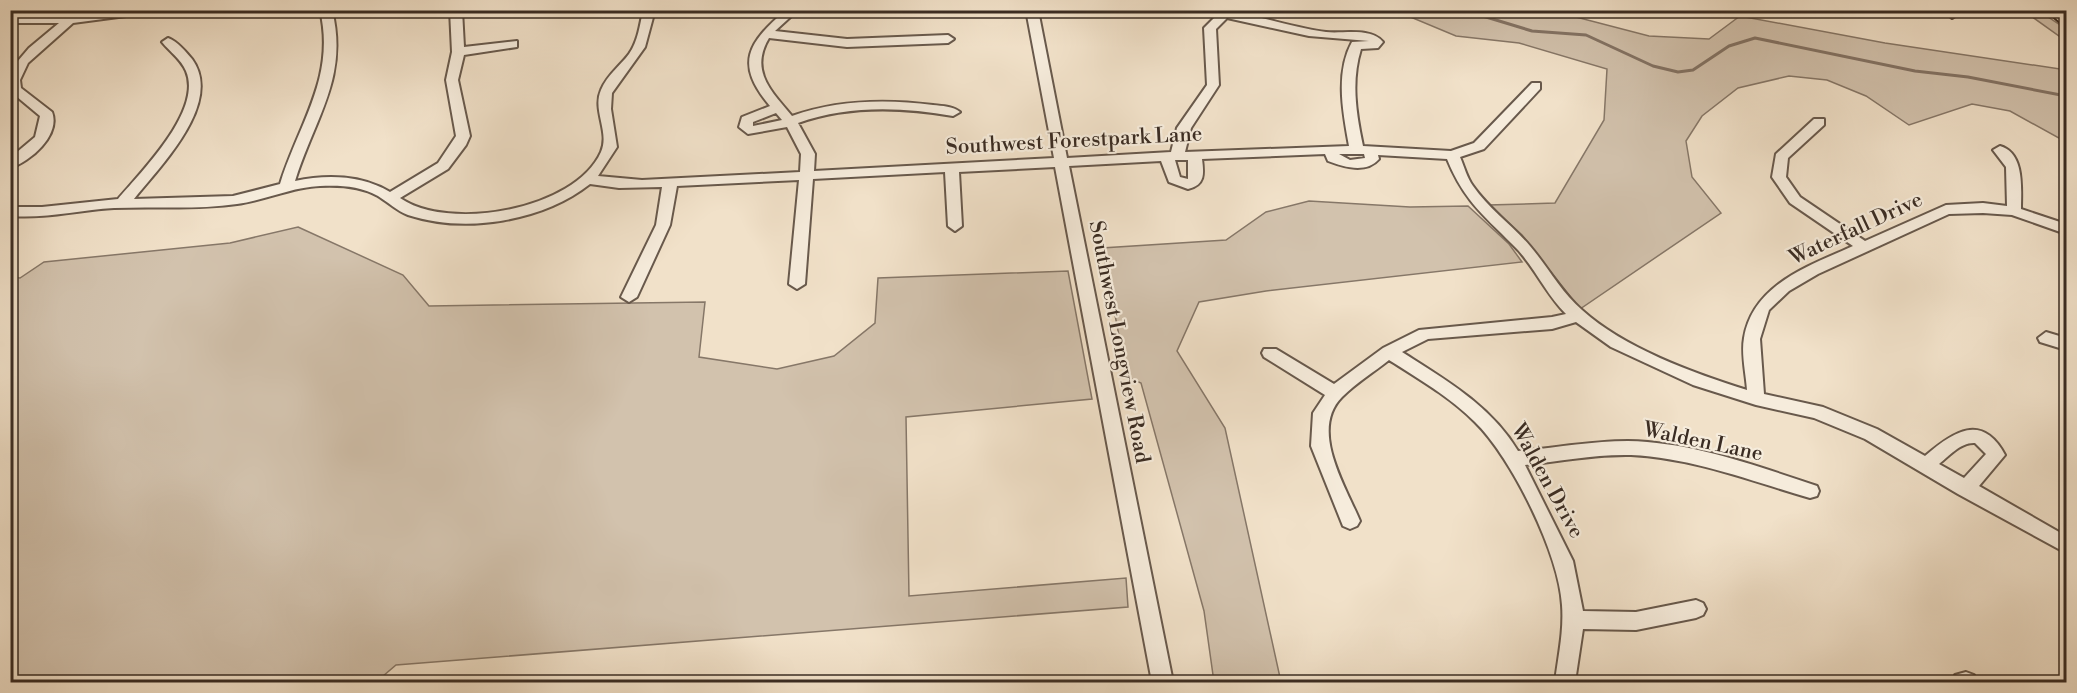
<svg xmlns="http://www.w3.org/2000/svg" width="2077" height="693" viewBox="0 0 2077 693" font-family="'Libre Bodoni',serif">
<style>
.green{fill:#d2c2ad;stroke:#867768;stroke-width:1.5}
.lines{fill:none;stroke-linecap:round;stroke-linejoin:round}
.stream{stroke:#837365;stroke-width:3}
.minor-casing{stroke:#68594c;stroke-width:4}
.major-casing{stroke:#3a2c23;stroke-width:4}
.minor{fill:#f6ecdc;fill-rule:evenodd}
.major{fill:#f1e1c9;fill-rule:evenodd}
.labels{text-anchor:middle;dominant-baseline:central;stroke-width:4.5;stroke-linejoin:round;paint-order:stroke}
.street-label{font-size:21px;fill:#3a2c23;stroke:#f6ecdc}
</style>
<rect width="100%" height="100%" fill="#f1e1c9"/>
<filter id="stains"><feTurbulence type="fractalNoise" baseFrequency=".00333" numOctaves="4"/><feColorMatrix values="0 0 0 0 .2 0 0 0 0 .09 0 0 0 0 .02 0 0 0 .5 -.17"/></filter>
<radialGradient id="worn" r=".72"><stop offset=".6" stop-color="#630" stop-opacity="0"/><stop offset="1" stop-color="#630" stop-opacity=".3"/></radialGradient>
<!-- green -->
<path class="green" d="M1384,11H1553L1649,36L1709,39L1740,16L1885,43L2060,69L2066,66V142L2010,111L1972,104L1909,125L1866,96L1827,80L1789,76L1738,88L1702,116L1686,141L1692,177L1721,213L1580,309L1522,235L1489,205L1555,203L1604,120L1607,69L1519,43L1456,36L1401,13Z
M2024,11H2039L2066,29V41Z
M1309,201L1410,207L1468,206L1509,244L1522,262L1266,291L1199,302L1177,351L1225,428L1281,682H1214L1204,611L1141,383L1127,377L1102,248L1226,240L1266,212Z
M298,227L403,275L429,306L705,302L699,357L777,369L834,356L875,323L878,278L1068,271L1092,399L906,417L909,596L1126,578L1128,607L396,665L376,682H11V277L20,278L44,262L230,243Z"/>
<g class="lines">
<!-- stream -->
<path class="stream" d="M1463,10L1532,31L1586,35L1653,66L1678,72L1693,70L1729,46L1755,38L1915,71L1968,77L2066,96"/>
<!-- minor casing -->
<g class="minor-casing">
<path id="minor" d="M117,10H154L149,13L73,23L28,63L20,80L21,88L52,112C61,135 30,162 10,168V158L35,137L40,116L10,91L12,68L29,48L59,23H16L10,18L16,15L70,16Z
M320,10H332C349,78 314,119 295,181C327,174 362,175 390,192L438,163L456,136L446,80L452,52L450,10H462L464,47L517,41V47L464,55L458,80L470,136L466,145L448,169L400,198C449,232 575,210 601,152C610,132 592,110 601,90C607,75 620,66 629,54C638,41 640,25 643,10H655L645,47L612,93L611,109L617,147L598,176L642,180L800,172L801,154L787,127L748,134L739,127L742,117L770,106C734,63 748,43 786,10H798L775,31L847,39L948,35L954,39L948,43L847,47L769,38C749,71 772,92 792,116C837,100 886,99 933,105C942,106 953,106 960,112L953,116C902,107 848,105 798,123L815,154L814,171L1054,158L1026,10H1038L1067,158L1171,152L1177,128L1207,85L1204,28L1217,15L1207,10C1246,10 1286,27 1326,32C1343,34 1371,27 1383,42L1378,48L1361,49C1351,81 1356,113 1363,146L1451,151L1474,143L1532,83H1540V89L1484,149L1460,157C1464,166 1467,178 1473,186C1489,209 1512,225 1530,246C1548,267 1561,292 1582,310C1624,348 1693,373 1747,390C1746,374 1741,354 1744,338C1753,284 1809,266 1853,246L1790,203L1772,177L1776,154L1814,119H1824V125L1788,158L1786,177L1800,197L1865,241L1946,205L1983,203L2007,206L2006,167L1993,150L2000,146C2025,153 2021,189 2021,209L2066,224V234L2012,215L1983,213L1949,214L1818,274L1789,291L1769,310L1760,339L1764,394L1823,407L1877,429L1925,456C1953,432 1982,412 2005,455L1979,486L2066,536V553L1958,494L1865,439L1814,418L1756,405L1693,385L1611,347L1576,322L1552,329L1428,339L1402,352C1446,380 1491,406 1518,451C1555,448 1591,441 1628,441C1692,442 1757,466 1817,486L1819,491L1817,496L1810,498C1751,481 1693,458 1631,455C1596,454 1561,461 1525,465L1573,561L1583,611L1636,612L1696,600L1703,603L1706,609L1703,615L1696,618L1636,630L1583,629L1575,682H1555C1558,657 1564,632 1562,605C1559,554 1512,458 1475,422C1450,397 1419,379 1389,360C1374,372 1356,383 1342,397C1309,430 1346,487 1360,521L1357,526L1350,529L1343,526L1311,446L1313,413L1325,395L1264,357L1262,353L1264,349H1276L1334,384L1383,348L1419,330L1552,317L1566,314C1547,295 1536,270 1518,250C1486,217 1465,203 1447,159L1378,155L1379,159C1366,174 1344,167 1328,161L1325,154L1202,159C1204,174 1205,185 1188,189L1169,182L1161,161L1069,166L1173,682H1152L1055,167L959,172L962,226L955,231L948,226L945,172L813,179L805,284L797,289L789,284L799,180L677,186L670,225L637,297L629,302L621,297L656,225L662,187L619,188L590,184C543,221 466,234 408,215C397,211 388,202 378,196C360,186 340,185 320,186C292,187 266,200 237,204C197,210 155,206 114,208C80,210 45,219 10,216V207H42L118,199C142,171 203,110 186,71C181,59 170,52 162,42L168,38C177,41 186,52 192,59C224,103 160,166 134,199L233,196L280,184C299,123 336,77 320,10ZM1227,18L1309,36L1369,41L1352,42C1335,73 1343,113 1349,146L1185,152L1191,128L1219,85L1216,29ZM776,113L782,120L753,126V122ZM1339,154H1364L1365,158L1350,160ZM1175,160H1188V179L1180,177ZM1975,443L1986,454L1964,478L1939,464C1949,456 1961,442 1975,443Z
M1943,10H1955L1958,14L1952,18Z
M2046,332L2066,338V350L2040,342L2038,338Z
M1966,672L1974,675L1976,682H1953L1955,675Z"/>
</g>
<!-- major casing -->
<g class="major-casing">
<path id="major" d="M2046,10H2065L2066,24L2060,22Z"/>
</g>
<!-- minor -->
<use href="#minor" class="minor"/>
<!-- major -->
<use href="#major" class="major"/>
</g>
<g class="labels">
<!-- street labels -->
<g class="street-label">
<text transform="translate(1074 141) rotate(-3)">Southwest Forestpark Lane</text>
<text transform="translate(1856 229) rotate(-25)">Waterfall Drive</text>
<text transform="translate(1119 342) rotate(79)">Southwest Longview Road</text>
<text transform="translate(1703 442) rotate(12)">Walden Lane</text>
<text transform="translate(1547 481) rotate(61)">Walden Drive</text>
</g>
</g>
<!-- margin -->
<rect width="2077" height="693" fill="none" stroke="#f1e1c9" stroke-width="36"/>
<rect x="12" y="12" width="2053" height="669" fill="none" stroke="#3a2c23" stroke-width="3"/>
<rect x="18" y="18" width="2041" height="657" fill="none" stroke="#3a2c23" stroke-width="1.5"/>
<rect width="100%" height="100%" filter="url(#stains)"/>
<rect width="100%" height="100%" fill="url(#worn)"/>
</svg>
